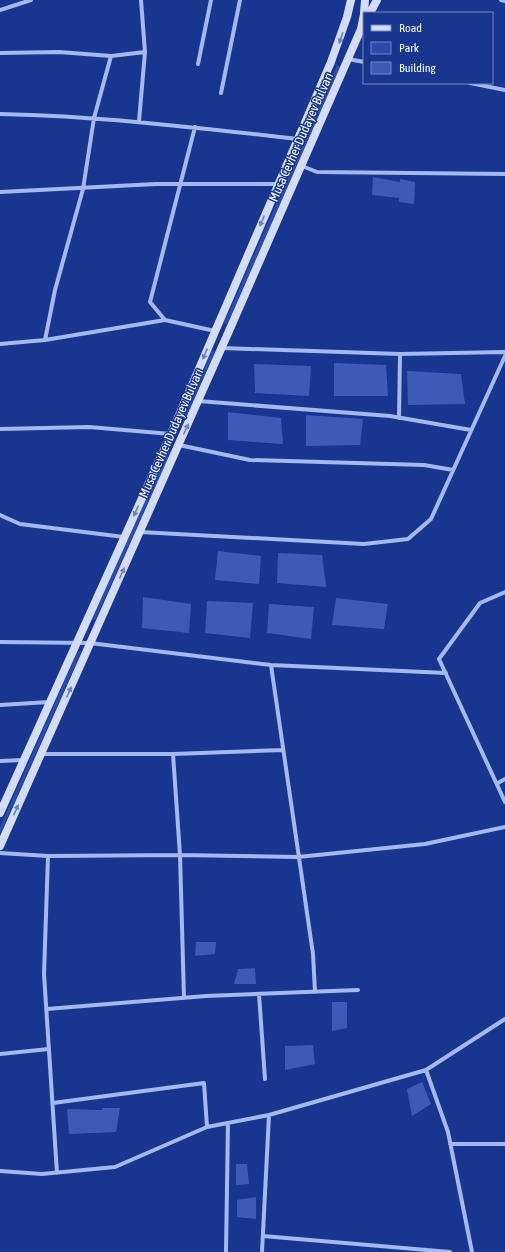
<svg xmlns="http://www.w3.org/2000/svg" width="505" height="1252" viewBox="0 0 505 1252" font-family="'Asap Condensed',sans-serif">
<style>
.green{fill:#2a4cae}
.building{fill:#3c5ab6}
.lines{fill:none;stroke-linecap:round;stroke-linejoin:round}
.street{stroke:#a5b8ef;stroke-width:4}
.secondary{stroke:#d3dcfb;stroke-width:8}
.oneway{fill:#6c80c0}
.labels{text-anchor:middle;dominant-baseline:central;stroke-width:3;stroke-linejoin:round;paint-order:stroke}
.street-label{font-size:13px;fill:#fff;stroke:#183590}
</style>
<rect width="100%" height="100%" fill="#183590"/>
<!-- green -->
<path class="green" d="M337,65L340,67L227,324L224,323Z
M212,350L215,351L181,427H180Z
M168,450L171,451L95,620L92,619Z
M78,651L81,652L0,834V827Z"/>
<!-- building -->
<path class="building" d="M373,177L400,182V179L415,182L414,204L399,202V198L372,195Z
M334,363L386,365L388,396H334Z
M254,364L311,366L309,396L255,393Z
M407,371L461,374L465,404L408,405Z
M228,412L281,418L283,444L228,440Z
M306,415L363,419L360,445L306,446Z
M218,551L261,556L259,584L215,580Z
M278,553L322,555L326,587L277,583Z
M143,597L191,604L189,633L142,628Z
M336,598L388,604L384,629L332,625Z
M207,601L253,603L250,638L205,633Z
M269,604L314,607L311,639L267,633Z
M196,942H216L215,954L195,956Z
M255,968L256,984H234L238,969Z
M332,1002H347V1028L332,1031Z
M313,1045L315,1064L285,1070V1046Z
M422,1082L431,1104L412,1116L407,1089Z
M102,1108H120L116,1132L69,1134L67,1109L102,1110Z
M236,1164H247L249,1184L236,1185Z
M256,1197V1219L237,1217V1200Z"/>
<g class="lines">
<!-- street -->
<path class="street" d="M501,0L505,1
M0,10L31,0
M0,53L59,52L111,56
M348,59L364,62
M198,64L211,0
M470,83L505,90
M221,93L240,0
M0,114C100,116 199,128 298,139
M139,121L145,52L141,0
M302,166L317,172L505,174
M0,192L156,184H278
M165,320L150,302L195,127
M45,340L55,290L83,189L94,118L111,56L145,52
M0,344L45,340L165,320L215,331
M222,348L400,354L505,352
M198,401L390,416L471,430
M399,418L400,354
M0,429L89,427L171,434
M179,445L250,460L424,465L453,470
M0,515L20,524L124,537
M140,532L364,544L408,539L431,519L505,356
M505,592L480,603L439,659L505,802
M0,642L90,643L271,665L446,673
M271,665L313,954L315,992
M0,705L49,702
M41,754H173L283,750
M173,754L180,855L184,998
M0,761L23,760
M498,783L505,779
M0,853L48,856L180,855L298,857L425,844L505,827
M48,856L44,974L57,1173
M259,994L265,1079
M47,1009L206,996L358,990
M0,1054L49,1049
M426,1070L448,1132L472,1252
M53,1103L204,1083L207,1127
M450,1144H505
M0,1171L42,1174L115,1167L207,1127L269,1115L426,1070L505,1019
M263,1236L450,1252
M226,1252L228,1123
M262,1252L269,1115"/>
<!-- secondary -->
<path class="secondary" d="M364,13L365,0
M370,13L377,0
M0,813L171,434L331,62L347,17L351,0
M0,846L229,331L361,29L364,14"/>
</g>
<!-- one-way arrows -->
<defs><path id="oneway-solid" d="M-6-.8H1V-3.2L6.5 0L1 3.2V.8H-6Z"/></defs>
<g class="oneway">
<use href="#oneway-solid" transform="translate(341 38) rotate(108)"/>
<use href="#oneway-solid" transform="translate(262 221) rotate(113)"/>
<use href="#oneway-solid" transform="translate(205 354) rotate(113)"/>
<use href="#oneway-solid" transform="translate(186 429) rotate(-66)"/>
<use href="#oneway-solid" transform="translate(136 511) rotate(114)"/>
<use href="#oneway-solid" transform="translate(122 573) rotate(-66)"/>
<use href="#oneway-solid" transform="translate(69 692) rotate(-66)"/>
<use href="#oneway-solid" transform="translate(16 810) rotate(-66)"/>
</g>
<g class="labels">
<!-- street labels -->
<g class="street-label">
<text transform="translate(301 137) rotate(-66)">Musa Cevher Dudayev Bulvarı</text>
<text transform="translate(171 433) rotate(-66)">Musa Cevher Dudayev Bulvarı</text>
</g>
</g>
<!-- legend -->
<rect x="363" y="12" width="130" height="72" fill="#183590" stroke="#7486bc"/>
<rect x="371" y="25" width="20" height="6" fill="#d3dcfb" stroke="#7486bc"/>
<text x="399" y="32" font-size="12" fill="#ffffff">Road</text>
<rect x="371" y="42" width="20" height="12" fill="#2a4cae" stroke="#7486bc"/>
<text x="399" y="52" font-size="12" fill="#ffffff">Park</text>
<rect x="371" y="62" width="20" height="12" fill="#3c5ab6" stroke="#7486bc"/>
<text x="399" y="72" font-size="12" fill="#ffffff">Building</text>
</svg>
